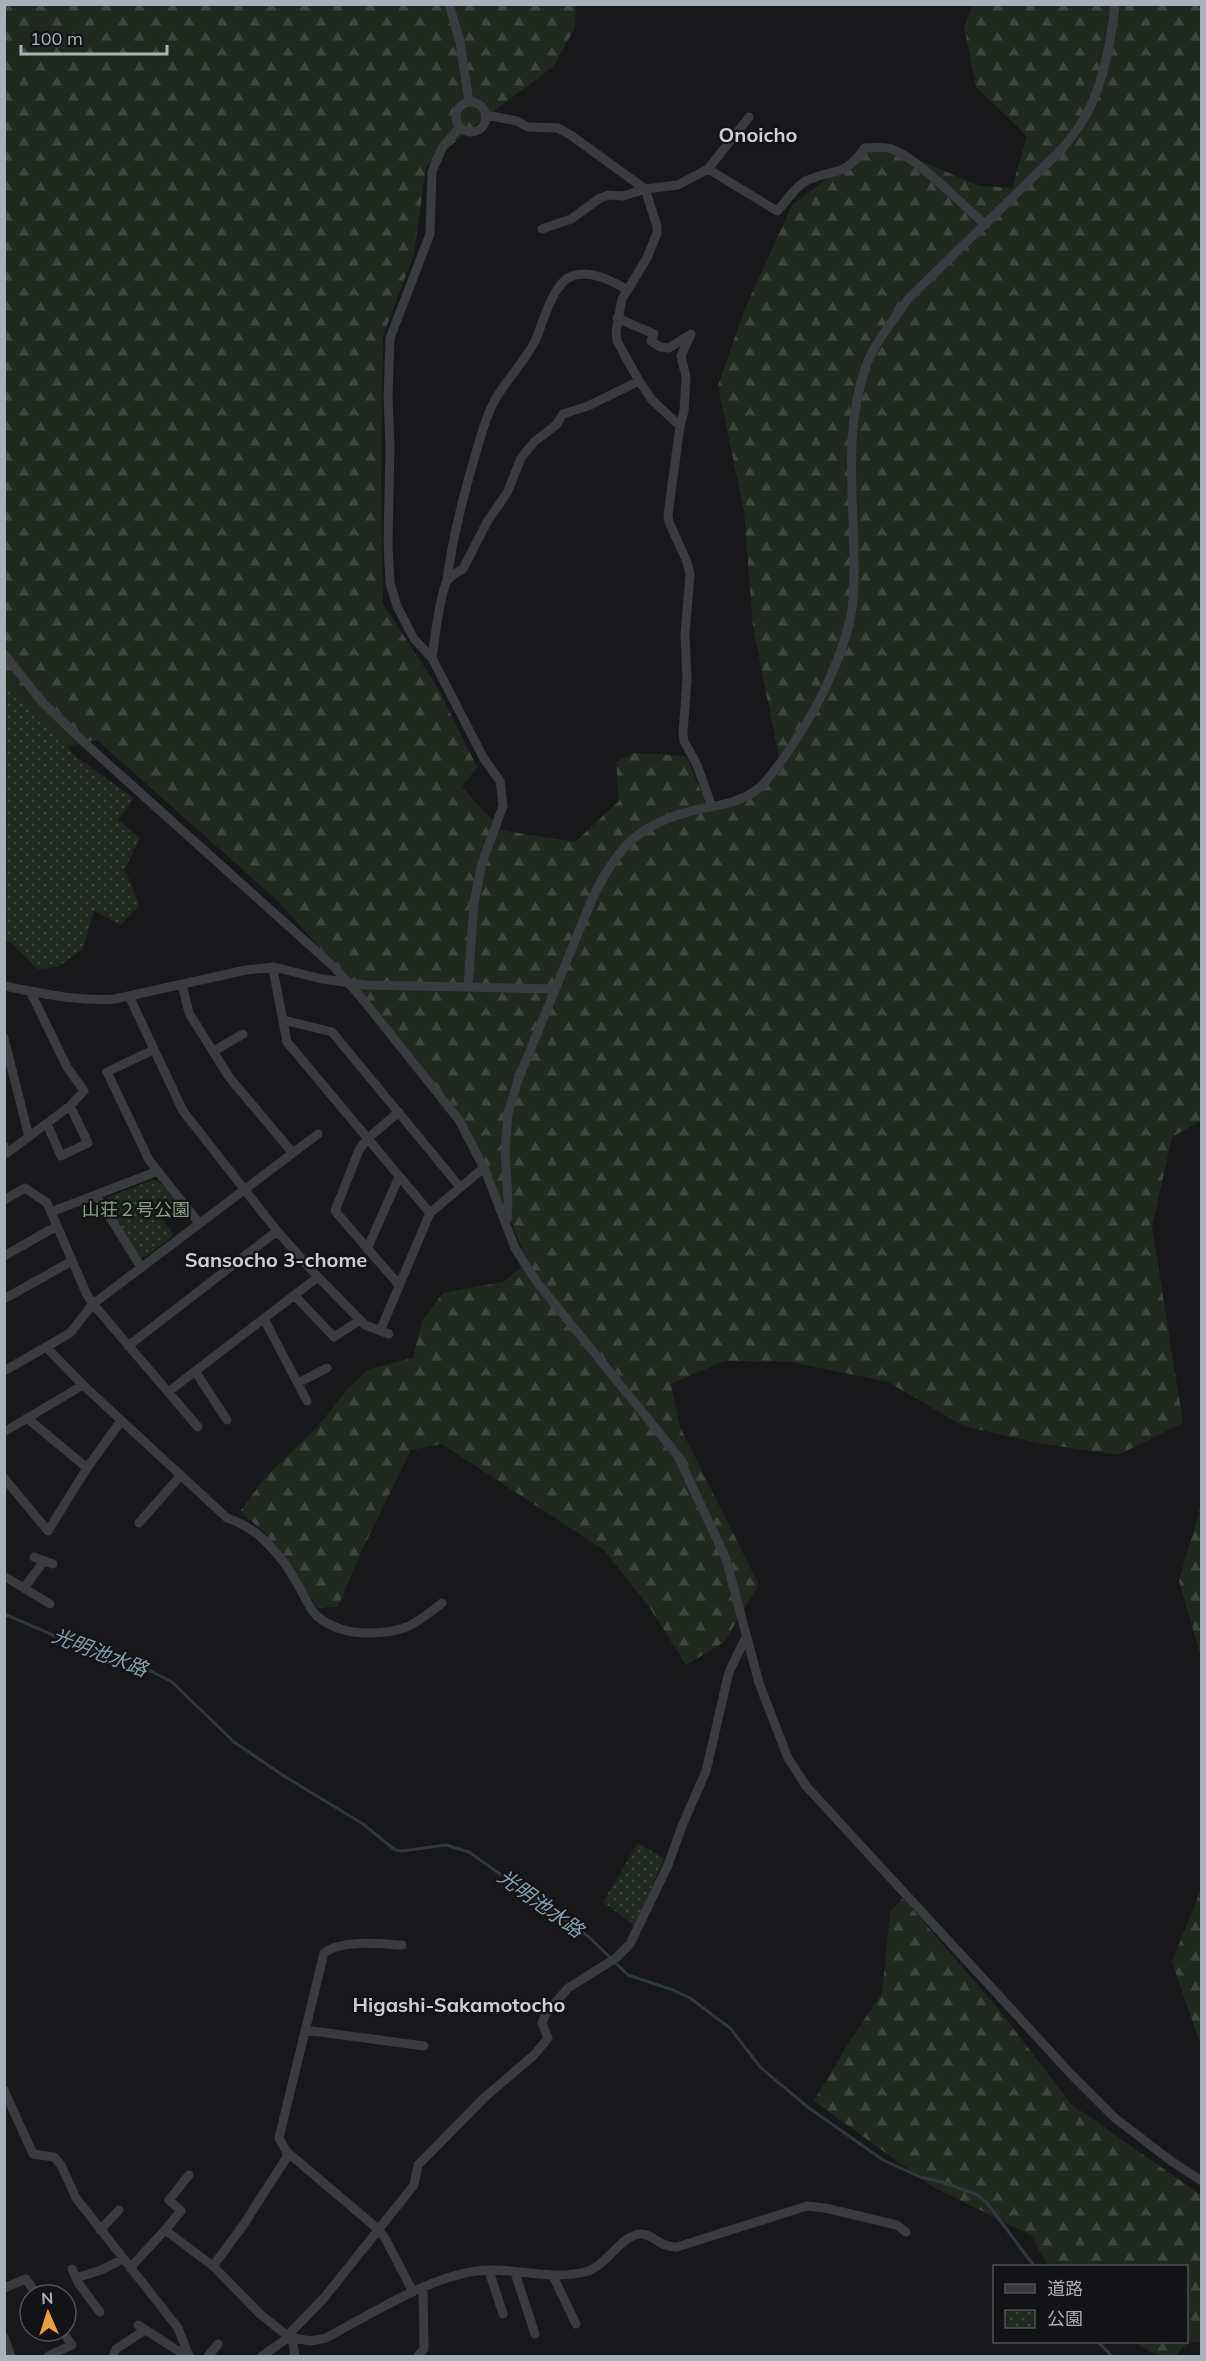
<svg xmlns="http://www.w3.org/2000/svg" width="1206" height="2361" viewBox="0 0 1206 2361" font-family="Mulish,'Noto Sans JP',sans-serif">
<style>
.forest{fill:url(#forest-firs)}
.park{fill:url(#park-dots)}
.lines{fill:none;stroke-linecap:round;stroke-linejoin:round}
.stream{stroke:#2e383e;stroke-width:3}
.minor{stroke:#393b3f;stroke-width:9}
.labels{text-anchor:middle;dominant-baseline:central;stroke-width:4.5;stroke-linejoin:round;paint-order:stroke}
.park-label{font-size:18px;fill:#84a383;stroke:#131315}
.neighbourhood-label{font-size:20px;font-weight:bold;fill:#cccfd5;stroke:#131315}
.water-label{font-size:20px;font-style:italic;fill:#83a1b2;stroke:#131315}
</style>
<defs>
<pattern id="forest-firs" width="22" height="20" patternUnits="userSpaceOnUse" patternTransform="scale(1.5)"><rect width="22" height="20" fill="#202820"/><path d="M5 1l3.5 6h-7zM16 11l3.5 6h-7z" fill="#3e453e"/></pattern>
<pattern id="park-dots" width="8" height="8" patternUnits="userSpaceOnUse" patternTransform="scale(1.5)"><rect width="8" height="8" fill="#202820"/><path d="M2 2h.1M6 6h.1" fill="none" stroke="#3e453e" stroke-width="1.8" stroke-linecap="round"/></pattern>
</defs>
<rect width="100%" height="100%" fill="#18181a"/>
<!-- forest -->
<path class="forest" d="M5,5H576L575,28L553,67L474,126L426,167L414,254L383,336L381,480L383,604L438,688L477,767L462,787L501,830L575,842L619,801L616,762L635,753L686,756L708,807L756,791L780,763L753,626L744,511L718,386L744,311L792,205L853,160L877,147L895,150L980,186L1012,188L1027,136L976,87L964,27L973,5H1201L1202,1120L1172,1137L1152,1227L1183,1423L1118,1455L1038,1443L963,1426L888,1382L792,1362L724,1361L671,1384L680,1427L759,1585L724,1642L686,1665L650,1608L604,1550L442,1444L411,1450L362,1550L338,1607L318,1608L264,1532L240,1511L265,1478L320,1424L348,1388L369,1369L413,1358L422,1321L443,1293L503,1282L528,1262L494,1182L454,1107L375,1010L279,902L97,740L48,750L5,880Z
M1201,1505V1657L1179,1581Z
M1201,1889V2046L1172,1962Z
M903,1898L1000,2011L1071,2104L1201,2195V2343L1189,2341L1175,2356H1157L1134,2342H1186V2266H1048L1031,2235L933,2187L814,2101L846,2047L882,1993L890,1912Z"/>
<!-- park -->
<path class="park" d="M4,676L24,702L78,758L134,798L118,820L140,838L125,869L139,905L121,925L94,911L83,949L58,967L37,969L10,942L5,943Z
M153,1180L160,1182L175,1200L158,1213L174,1235L145,1257L139,1256L106,1202L108,1197Z
M638,1843L664,1859L635,1926L603,1902Z"/>
<g class="lines">
<!-- stream -->
<path class="stream" d="M4,1614L74,1644L129,1660L172,1682L234,1742L284,1776L363,1824L395,1850L402,1851L446,1845L469,1852L589,1937L628,1975L673,1990L690,1998L730,2028L761,2068L809,2108L883,2160L920,2177L942,2182L978,2195L987,2203L1034,2266
M1098,2342L1112,2356"/>
<!-- minor -->
<path class="minor" d="M449,4L460,42L469,102
M456 117a15 15 0 1 1 30 0a15 15 0 1 1-30 0Z
M486,115L517,121L528,127L558,128L572,136L645,189L657,226V233L647,258L622,299L616,331L617,341L639,381L652,400L680,426L668,515L669,522L687,562L690,574L685,635L687,679L683,733L684,741L697,765L712,807
M460,127L442,148L432,172L430,234L390,338L388,398L390,446L388,544L390,583L397,606L414,639L432,658L484,759L500,781L503,806L482,863L474,903L468,986
M708,169L749,117
M542,229L571,219L600,198L609,195L623,196L645,189L678,185L708,169L777,211C786,202 796,185 808,180C837,167 842,179 865,148C873,148 884,146 892,149C920,160 962,205 986,225
M617,318L654,334L651,341L660,347L669,348L691,334L681,356L686,377L684,411L680,426
M447,581C452,538 463,497 475,456C481,437 485,417 495,400C507,378 526,361 536,339C543,322 553,283 572,276C591,269 612,281 628,290
M4,654L43,703L87,745L334,967L360,996L459,1120L485,1170L515,1248L536,1281L678,1456L726,1559L759,1683L788,1758L806,1786L1070,2073L1115,2118L1171,2161L1202,2181
M432,658C435,639 439,597 447,581C451,576 457,572 463,569L487,522L507,493L521,458L534,442L556,425L563,414L588,406L639,381
M274,967V974L287,1042L430,1213L480,1171L485,1170
M182,984L189,1013L229,1077L292,1152
M4,986C41,993 77,1002 115,999L246,970L274,967L322,979L365,985L555,989
M129,996L183,1111L277,1231L318,1277L365,1325L389,1334
M283,1020L332,1032L460,1187
M4,1038L29,1137
M153,1050L107,1072L149,1160L199,1223
M214,1051L243,1034
M399,1112L367,1139L359,1150L335,1211L399,1285
M47,1124L61,1156L88,1143L70,1106
M4,1146L7,1153L70,1106L84,1091L67,1067L30,991
M158,1171L51,1212L87,1295L93,1304L198,1427
M96,1195L141,1267
M4,1200L25,1188L47,1203L51,1212
M507,1219L508,1200L505,1151L508,1114L518,1080L593,897C619,844 641,822 700,809C719,805 738,803 755,791C774,778 811,717 822,695C836,666 850,633 853,600C859,522 839,442 866,366C875,342 894,319 909,298L1062,149C1069,140 1076,132 1082,122C1103,88 1111,44 1115,4
M367,1249L399,1177
M4,1256L57,1226
M295,1296L334,1337L360,1320
M4,1299L72,1261
M264,1319L307,1401
M380,1331L430,1213
M128,1346L277,1231
M46,1347L70,1333L93,1304L318,1134
M4,1371L46,1347L83,1385
M195,1371L227,1420
M298,1383L327,1368
M168,1392L318,1277
M27,1418L87,1468
M4,1432L83,1385L227,1518C259,1528 282,1556 298,1585C304,1595 309,1609 317,1616C332,1629 349,1633 368,1633C405,1633 414,1625 442,1603
M4,1478L48,1531L87,1468L121,1421
M139,1523L181,1475
M34,1557L53,1564
M4,1576L50,1604
M24,1588L44,1561
M305,2030L424,2046
M4,2090L33,2154L54,2157L61,2165L76,2198L178,2328L189,2356
M286,2151L379,2230L386,2240L413,2292
M100,2230L119,2210
M165,2230L181,2211L169,2200L189,2175
M213,2266L260,2314L289,2337L293,2343L295,2356
M130,2268L165,2230L213,2266L242,2227L287,2157L286,2151L279,2138L324,1953C342,1939 380,1944 402,1945
M72,2269L79,2284L100,2312
M489,2271L503,2314
M515,2273L535,2334
M553,2276L576,2324
M76,2278L101,2270L123,2259
M4,2288L26,2279L37,2295
M138,2325L186,2356
M4,2337L11,2356
M289,2337L310,2341L326,2338C369,2315 427,2278 476,2271C512,2266 548,2281 585,2272C606,2267 621,2235 640,2234C652,2233 660,2248 677,2247L807,2206L825,2208L897,2225L906,2232
M48,2356L72,2345L62,2331
M113,2356L116,2349L145,2330
M208,2356L218,2344
M262,2356L289,2337L290,2333L324,2298L414,2185L418,2165L485,2097L534,2055L548,2038L542,2023L545,2015L568,1988L616,1958L630,1944L668,1865L682,1826L706,1771L729,1672L746,1637
M418,2356L424,2349L423,2287"/>
</g>
<g class="labels">
<!-- park labels -->
<g class="park-label">
<text x="136" y="1209">山荘２号公園</text>
</g>
<!-- neighbourhood labels -->
<g class="neighbourhood-label">
<text x="758" y="134">Onoicho</text>
<text x="276" y="1259">Sansocho 3-chome</text>
<text x="459" y="2004">Higashi-Sakamotocho</text>
</g>
<!-- water labels -->
<g class="water-label">
<text transform="translate(100 1652) rotate(21)">光明池水路</text>
<text transform="translate(541 1903) rotate(36)">光明池水路</text>
</g>
</g>
<!-- border -->
<rect width="1206" height="2361" fill="none" stroke="#abb1b9" stroke-width="12"/>
<!-- legend -->
<rect x="993" y="2265" width="195" height="78" fill="#131315" stroke="#505257" stroke-width="1.5"/>
<rect x="1005" y="2284" width="30" height="9" fill="#393b3f" stroke="#505257" stroke-width="1.5"/>
<text x="1047" y="2295" font-size="18" fill="#abb1b9">道路</text>
<rect x="1005" y="2310" width="30" height="18" fill="url(#park-dots)" stroke="#505257" stroke-width="1.5"/>
<text x="1047" y="2325" font-size="18" fill="#abb1b9">公園</text>
<!-- north arrow -->
<g transform="translate(48 2313) rotate(357)"><circle r="28" fill="#131315" stroke="#505257" stroke-width="1.5"/>
<path d="M0-4.5L10 22L0 15L-10 22Z" fill="#eba03f"/>
<text y="-9" font-size="16" font-weight="bold" text-anchor="middle" fill="#abb1b9">N</text>
</g>
<!-- scale -->
<path d="M21 45v9h146v-9" fill="none" stroke="#abb1b9" stroke-width="3"/>
<text x="30" y="45" font-size="18" fill="#abb1b9" stroke="#131315" stroke-width="4.5" paint-order="stroke">100 m</text>
</svg>
